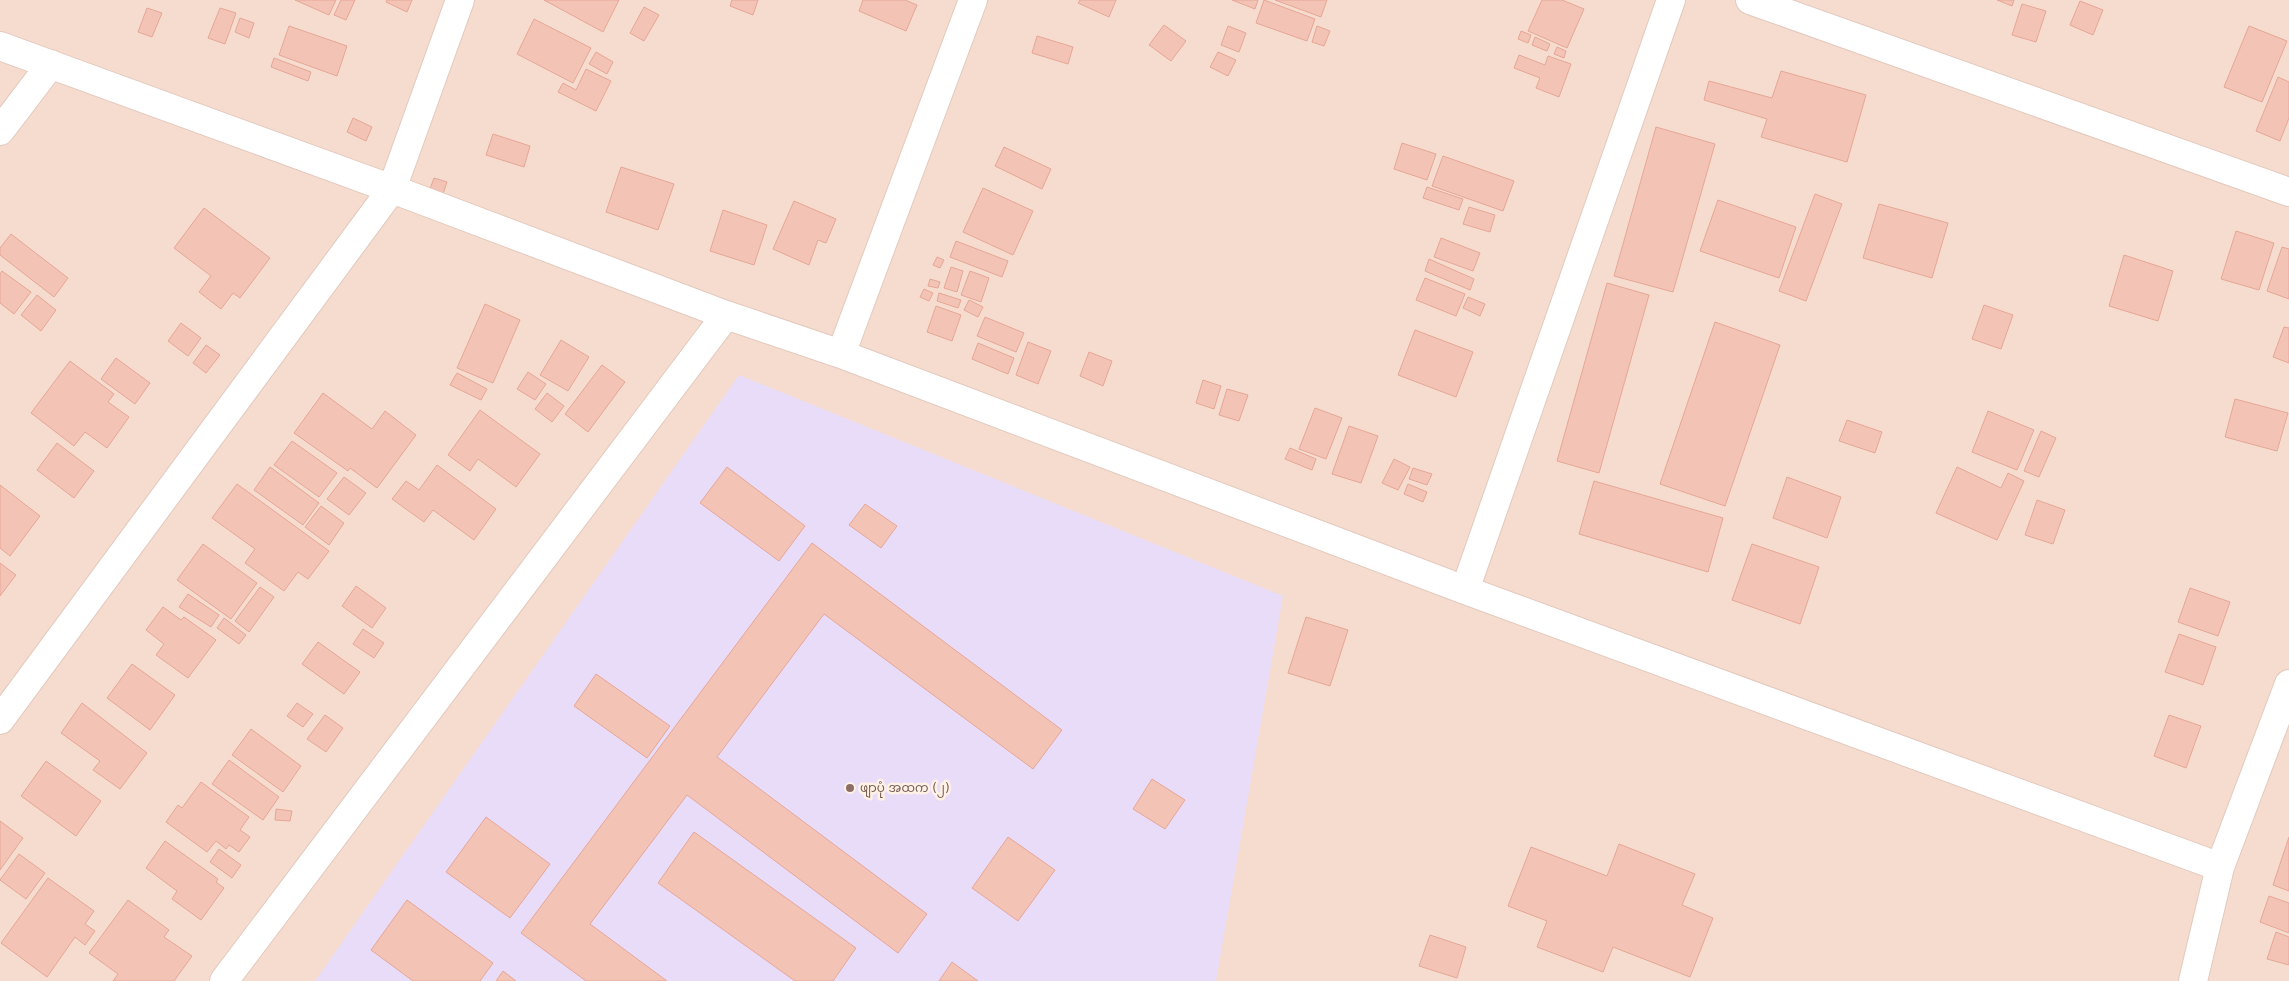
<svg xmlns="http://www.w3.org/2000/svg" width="2289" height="981" viewBox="0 0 2289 981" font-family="'DejaVu Sans','Noto Sans Myanmar',sans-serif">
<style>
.residential{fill:#f5dcce}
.education{fill:#e9dcf9}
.building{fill:#f3c4b6;stroke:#e6a696}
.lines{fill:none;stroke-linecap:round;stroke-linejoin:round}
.minor-casing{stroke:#e3c9be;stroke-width:30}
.minor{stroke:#fff;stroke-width:28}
.education-dot{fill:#8d6e63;stroke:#fff1e6;stroke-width:2}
.labels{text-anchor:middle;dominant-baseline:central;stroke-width:5;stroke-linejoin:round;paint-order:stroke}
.education-label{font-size:12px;fill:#785e54;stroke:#fff1e6;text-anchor:start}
</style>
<rect width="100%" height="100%" fill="#fdecdf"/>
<!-- residential -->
<path class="residential" d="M0,0H2289V981H0Z"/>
<!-- education -->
<path class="education" d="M739,375L1283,596L1216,981H315Z"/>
<!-- building -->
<path class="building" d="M295,0H336L329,15Z
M341,0H355L346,20L334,15Z
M387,0H412L407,12L386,2Z
M544,0H619L603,32Z
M732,0H758L753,15L730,6Z
M863,0H905L917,5L906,31L859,11Z
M1080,0H1116L1109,17L1078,3Z
M1232,0H1258L1255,9Z
M1264,0L1315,19L1307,41L1256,23Z
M1275,0H1327L1321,17Z
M1542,0H1562L1584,9L1567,48L1528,31Z
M1997,0H2014L2012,6Z
M2080,1L2103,10L2093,35L2070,25Z
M2022,4L2046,11L2036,42L2012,35Z
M644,7L659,15L644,41L630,33Z
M147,8L162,13L152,37L138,32Z
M220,8L236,13L225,44L208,38Z
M240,18L254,23L249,38L235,32Z
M534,19L591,48L573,83L517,54Z
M1164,25L1186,41L1171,61L1149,45Z
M289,26L347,46L337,76L279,55Z
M1228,26L1246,33L1239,52L1221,45Z
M1317,26L1330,31L1324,46L1312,42Z
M2249,26L2287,41L2262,102L2224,87Z
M1521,31L1531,35L1528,43L1518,39Z
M1037,36L1073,47L1068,64L1032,53Z
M1535,37L1550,44L1547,51L1532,45Z
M1557,47L1566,51L1564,58L1554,54Z
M596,52L613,62L607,74L589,64Z
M1218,52L1236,60L1228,76L1210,67Z
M1519,55L1545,65L1548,56L1571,64L1559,97L1536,88L1540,78L1514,68Z
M274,58L311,72L308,81L271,67Z
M586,69L611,81L596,111L558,92L563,83L576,90Z
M1781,71L1866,95L1847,162L1761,137L1767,119L1704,100L1709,81L1772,98Z
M2278,77L2289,82V118L2280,141L2256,131Z
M353,118L372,127L366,141L347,132Z
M1656,127L1715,144L1673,292L1614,276Z
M493,134L530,146L524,167L486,155Z
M1402,143L1436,154L1427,180L1394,169Z
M1004,147L1051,169L1042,189L995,166Z
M1443,156L1514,181L1503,211L1432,186Z
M621,167L674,184L658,230L606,212Z
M434,178L447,182L443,194L430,189Z
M1427,187L1463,199L1459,210L1423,198Z
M983,188L1033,211L1013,255L963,232Z
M1815,194L1842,204L1806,301L1779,291Z
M1718,200L1796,227L1779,278L1700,251Z
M794,201L836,219L826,243L818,240L809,265L773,249Z
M1879,204L1948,223L1932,278L1863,258Z
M1469,207L1495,215L1490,232L1463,224Z
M204,208L270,258L240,298L233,293L221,309L199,292L211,276L174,248Z
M723,210L767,225L754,265L710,251Z
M2236,231L2274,243L2259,290L2221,279Z
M11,234L68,278L54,297L0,255V248Z
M1441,238L1480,253L1473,271L1434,257Z
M956,241L1008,261L1002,277L950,257Z
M2282,247L2289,249V299L2267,291Z
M2124,255L2173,271L2158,321L2109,306Z
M937,257L944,260L940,268L933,265Z
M1429,259L1474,279L1470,290L1425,271Z
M951,267L963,271L957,292L944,288Z
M2,271L31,292L14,314L0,303V274Z
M970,271L989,278L981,302L961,295Z
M1425,278L1465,294L1456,316L1416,300Z
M930,279L940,282L938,288L928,286Z
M1607,283L1649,295L1599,473L1557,461Z
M924,289L933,293L929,301L920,297Z
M939,293L961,300L958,308L937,301Z
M37,295L56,310L41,331L21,315Z
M1468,297L1485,304L1480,316L1463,308Z
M969,300L983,307L978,317L964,310Z
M485,304L520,320L493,383L457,368Z
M1984,305L2013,315L2001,349L1972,339Z
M936,306L961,315L952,341L927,332Z
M985,317L1024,333L1016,352L977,336Z
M1715,322L1780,345L1725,506L1660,484Z
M181,323L201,338L188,356L168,341Z
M2284,327L2289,328V363L2273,357Z
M1415,330L1473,352L1456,397L1398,375Z
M561,340L589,357L568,391L540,375Z
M1028,342L1051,351L1038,384L1016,375Z
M978,343L1014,358L1008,374L972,359Z
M206,345L220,355L206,373L193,363Z
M1089,352L1112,361L1103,386L1080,376Z
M116,358L150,383L135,404L101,379Z
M70,361L114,394L108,402L129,417L107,448L85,432L74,446L31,413Z
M602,365L625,382L588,432L565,414Z
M528,372L546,384L535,400L517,389Z
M457,373L487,389L481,400L450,385Z
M1203,380L1221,386L1214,409L1196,403Z
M1227,389L1248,395L1239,421L1219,415Z
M323,393L372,429L385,411L416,435L377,488L350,468L348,471L294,433Z
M547,393L564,406L552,422L535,409Z
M2235,399L2288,413L2277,451L2225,437Z
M1315,408L1342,418L1326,459L1299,449Z
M480,410L540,454L516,487L478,459L470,471L448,455Z
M1988,411L2034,430L2017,470L1972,452Z
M1847,420L1882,432L1875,453L1839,441Z
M1349,426L1378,436L1361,483L1332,474Z
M2041,431L2056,438L2039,477L2024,471Z
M292,441L337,473L319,497L274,465Z
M57,443L94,471L74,498L37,470Z
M1290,448L1316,459L1312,470L1285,459Z
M1394,459L1410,467L1398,490L1382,483Z
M437,465L496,509L474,540L433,510L424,522L392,499L406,481L419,490Z
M270,467L319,503L303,525L254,490Z
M727,467L805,526L779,561L700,503Z
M1957,467L2001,488L2008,473L2024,481L1997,540L1936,513Z
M1413,468L1432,474L1427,485L1409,479Z
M344,477L366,493L349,515L327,499Z
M1787,477L1841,497L1827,538L1773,518Z
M1594,481L1723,518L1708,572L1579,534Z
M237,484L329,551L308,579L298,572L284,591L245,563L255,549L212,518Z
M1408,484L1427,492L1423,502L1404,494Z
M0,485L40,516L10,556L0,548Z
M2037,500L2065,510L2053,544L2025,535Z
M865,504L897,526L881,548L849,525Z
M321,506L344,523L329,545L305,527Z
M812,543L1062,730L1033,769L824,614L717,757L927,914L898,953L687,795L590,924L667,981H586L521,933Z
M203,544L257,583L231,619L177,580Z
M1752,544L1819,567L1800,624L1732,600Z
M0,563L16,575L0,596Z
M356,586L386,608L372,628L342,606Z
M260,587L274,597L249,632L235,621Z
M2190,588L2230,602L2218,636L2178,622Z
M188,594L219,615L211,627L179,607Z
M163,607L181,620L184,617L216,640L188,678L156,655L164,644L146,630Z
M1306,617L1348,630L1330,686L1288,673Z
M224,618L246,635L239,644L217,628Z
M363,629L384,643L374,658L353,644Z
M2179,634L2216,647L2203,685L2165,672Z
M318,642L360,672L344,694L302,664Z
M132,664L175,695L150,730L107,698Z
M596,674L670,726L647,758L574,706Z
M82,703L147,753L120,789L93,770L100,761L61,733Z
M297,703L313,714L303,727L287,716Z
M325,715L343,728L326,752L307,739Z
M2169,715L2201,726L2186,768L2154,756Z
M251,729L301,766L283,792L232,755Z
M229,760L279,797L263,820L212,784Z
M46,761L101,801L76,836L21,796Z
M1152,779L1185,800L1165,829L1133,809Z
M201,782L249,817L240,830L250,837L239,852L229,845L226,849L216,841L207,852L166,822L178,805L182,808Z
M276,809L292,811L290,821L275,820Z
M486,817L550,864L510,918L446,872Z
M0,821L23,838L0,870Z
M694,832L856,948L833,981H795L658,883Z
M1008,837L1055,870L1018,921L972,888Z
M2289,837V891L2273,885Z
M165,841L218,879L216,882L224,888L201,920L172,899L177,891L146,868Z
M1619,844L1695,874L1682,905L1713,918L1690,977L1613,947L1603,972L1537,947L1547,921L1508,906L1531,847L1607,876Z
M219,849L241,865L232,878L210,862Z
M19,854L45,873L26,899L0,880Z
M48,878L94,911L85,924L95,931L85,945L75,937L47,977L1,943Z
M2269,896L2289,903V933L2260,922Z
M128,900L169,930L164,937L192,956L174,981H113L118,974L89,953Z
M407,900L493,963L480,981H413L371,950Z
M2276,932L2289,937V965L2267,959Z
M1430,935L1466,947L1457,978L1419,966Z
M952,962L978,981H939Z
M503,971L516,981H496Z"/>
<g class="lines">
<!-- minor casing -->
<g class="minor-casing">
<path id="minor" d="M1750,0L2289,192
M0,46L392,189L726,315L841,354L1465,590L2220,867
M0,131L51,64
M841,354L973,0
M1465,590L1671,0
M0,720L392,189L460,0
M224,981L726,315
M2193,981L2220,867L2289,684"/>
</g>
<!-- minor -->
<use href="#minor" class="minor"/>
</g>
<!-- markers -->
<circle class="education-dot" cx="850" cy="788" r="5"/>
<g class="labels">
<!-- education labels -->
<g class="education-label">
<text x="860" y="788">ဖျာပုံ အထက (၂)</text>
</g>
</g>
</svg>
